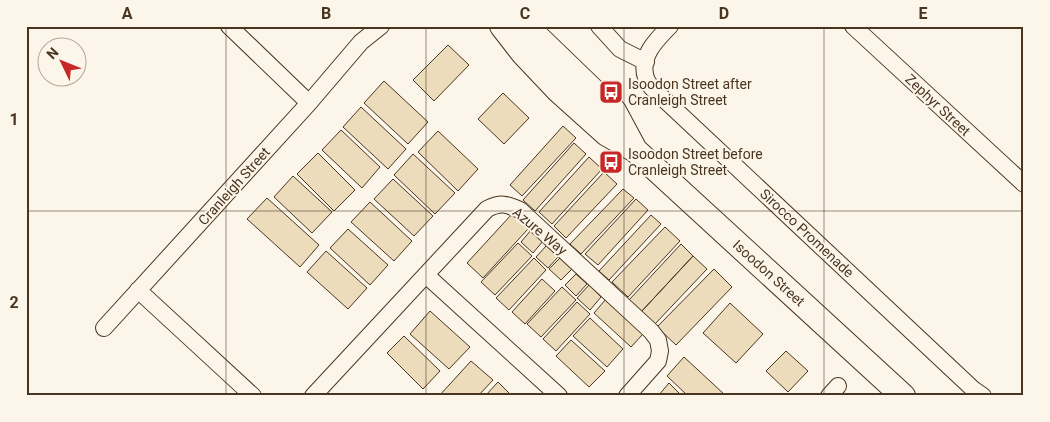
<svg xmlns="http://www.w3.org/2000/svg" width="1050" height="422" viewBox="0 0 1050 422" font-family="Roboto,sans-serif">
<style>
.building{fill:#ecdcbc;stroke:#4a3520}
.lines{fill:none;stroke-linecap:round;stroke-linejoin:round}
.street-casing{stroke:#4a3520;stroke-width:18}
.secondary-casing{stroke:#4a3520;stroke-width:26}
.street{stroke:#fbf6e9;stroke-width:16}
.secondary{stroke:#fbf6e9;stroke-width:24}
.grid{fill:none;stroke:#4a3520;stroke-width:1;stroke-opacity:0.55}
.labels{text-anchor:middle;dominant-baseline:central;stroke-width:4;stroke-linejoin:round;paint-order:stroke}
.poi-label{font-size:14px;fill:#4a3520;stroke:#fbf6e9;text-anchor:start}
.street-label{font-size:14px;fill:#4a3520;stroke:#fbf6e9}
.neatline{fill:none;stroke:#4a3520;stroke-width:2}
.grid-label{font-size:16px;text-anchor:middle;font-weight:bold;fill:#4a3520}
</style>
<rect width="100%" height="100%" fill="#fbf6e9"/>
<!-- building -->
<path class="building" d="M448,45L469,65L434,101L413,80Z
M384,81L428,122L408,144L364,103Z
M503,93L529,118L504,144L478,119Z
M361,107L406,149L388,169L343,127Z
M563,126L576,138L522,196L510,185Z
M341,130L380,167L362,188L322,150Z
M438,131L478,169L458,191L418,152Z
M574,143L586,154L535,211L523,200Z
M318,153L355,190L334,211L297,174Z
M413,154L455,193L435,214L394,175Z
M589,157L602,169L552,224L539,212Z
M604,172L617,184L566,238L554,226Z
M293,176L332,212L312,233L274,197Z
M393,179L433,216L414,236L374,199Z
M623,189L634,198L581,254L570,244Z
M267,198L319,245L300,267L247,219Z
M636,199L648,210L598,265L585,254Z
M370,202L412,241L394,261L351,222Z
M512,214L528,229L483,278L467,263Z
M651,215L661,224L609,280L599,271Z
M665,227L680,241L628,297L612,282Z
M348,229L388,265L370,285L330,248Z
M531,230L543,241L533,253L521,242Z
M518,243L532,256L495,295L481,282Z
M681,244L693,256L641,312L629,300Z
M547,245L559,256L548,268L536,257Z
M326,251L367,288L348,309L307,272Z
M693,256L707,269L655,324L641,312Z
M534,258L546,270L509,310L496,298Z
M560,258L572,269L561,280L549,269Z
M714,269L732,287L676,345L657,327Z
M576,274L587,284L576,296L565,285Z
M542,279L555,291L525,324L512,312Z
M589,285L601,297L590,310L577,298Z
M562,287L576,300L541,337L527,324Z
M606,299L643,334L631,347L594,313Z
M577,302L590,314L556,351L543,339Z
M730,303L763,334L736,363L703,333Z
M430,311L470,347L449,369L410,334Z
M590,318L623,349L607,367L573,336Z
M404,336L440,371L423,389L387,353Z
M571,340L605,371L589,387L556,356Z
M786,351L808,371L788,392L766,371Z
M684,357L725,395L724,396H688L667,376Z
M471,361L493,380L478,396H439Z
M498,382L512,396H485Z
M669,383L682,396H658Z"/>
<g class="lines">
<!-- street casing -->
<g class="street-casing">
<path id="street" d="M229,26L309,103
M599,26L620,49L646,62
M670,26C656,40 639,57 646,78C647,82 650,85 652,88L973,389L983,396
M853,26L1024,184
M426,275L559,396
M138,290L253,396
M104,328L309,103L361,42L381,26
M313,396L487,209C501,202 506,204 520,210L651,331L658,340L660,351L658,361L627,396
M829,396L838,386"/>
</g>
<!-- secondary casing -->
<g class="secondary-casing">
<path id="secondary" d="M502,26L523,53L558,90L607,134L635,150L903,396
M526,26L614,111L635,150"/>
</g>
<!-- street -->
<use href="#street" class="street"/>
<!-- secondary -->
<use href="#secondary" class="secondary"/>
</g>
<!-- grid -->
<path class="grid" d="M226,26V396M426,26V396M624,26V396M824,26V396M26,211H1024"/>
<!-- icons -->
<defs>
<g id="bus-square" transform="scale(1.25)"><rect x="-9" y="-9" width="18" height="18" rx="4" fill="#c62828" stroke="#fbf6e9"/><path d="M-5-6H5V4H4V6H2V4H-2V6H-4V4H-5ZM-3.5-4V0h7V-4ZM-3.5 1.2v1.5H-2V1.2ZM2 1.2v1.5H3.5V1.2Z" fill="#fff"/></g>
</defs>
<g fill-rule="evenodd">
<use href="#bus-square" x="611" y="92"/>
<use href="#bus-square" x="611" y="162"/>
</g>
<g class="labels">
<!-- poi labels -->
<g class="poi-label">
<text x="628" y="84">Isoodon Street after<tspan x="628" dy="16">Cranleigh Street</tspan></text>
<text x="628" y="154">Isoodon Street before<tspan x="628" dy="16">Cranleigh Street</tspan></text>
</g>
<!-- street labels -->
<g class="street-label">
<text transform="translate(938 105) rotate(43)">Zephyr Street</text>
<text transform="translate(234 186) rotate(-48)">Cranleigh Street</text>
<text transform="translate(540 231) rotate(40)">Azure Way</text>
<text transform="translate(807 233) rotate(43)">Sirocco Promenade</text>
<text transform="translate(769 273) rotate(42)">Isoodon Street</text>
</g>
</g>
<!-- border -->
<rect width="1050" height="422" fill="none" stroke="#fbf6e9" stroke-width="55"/>
<!-- north arrow -->
<g transform="translate(62 62) rotate(313)"><circle r="24" fill="#fbf6e9" stroke="#b4a999"/>
<path d="M0-4L9 19L0 12L-9 19Z" fill="#c62828"/>
<text y="-8" font-size="14" font-weight="bold" text-anchor="middle" fill="#4a3520">N</text>
</g>
<rect x="28" y="28" width="994" height="366" class="neatline"/>
<g class="grid-label">
<text x="127" y="19">A</text>
<text x="326" y="19">B</text>
<text x="525" y="19">C</text>
<text x="724" y="19">D</text>
<text x="923" y="19">E</text>
<text x="14" y="125">1</text>
<text x="14" y="308">2</text>
</g>
</svg>
